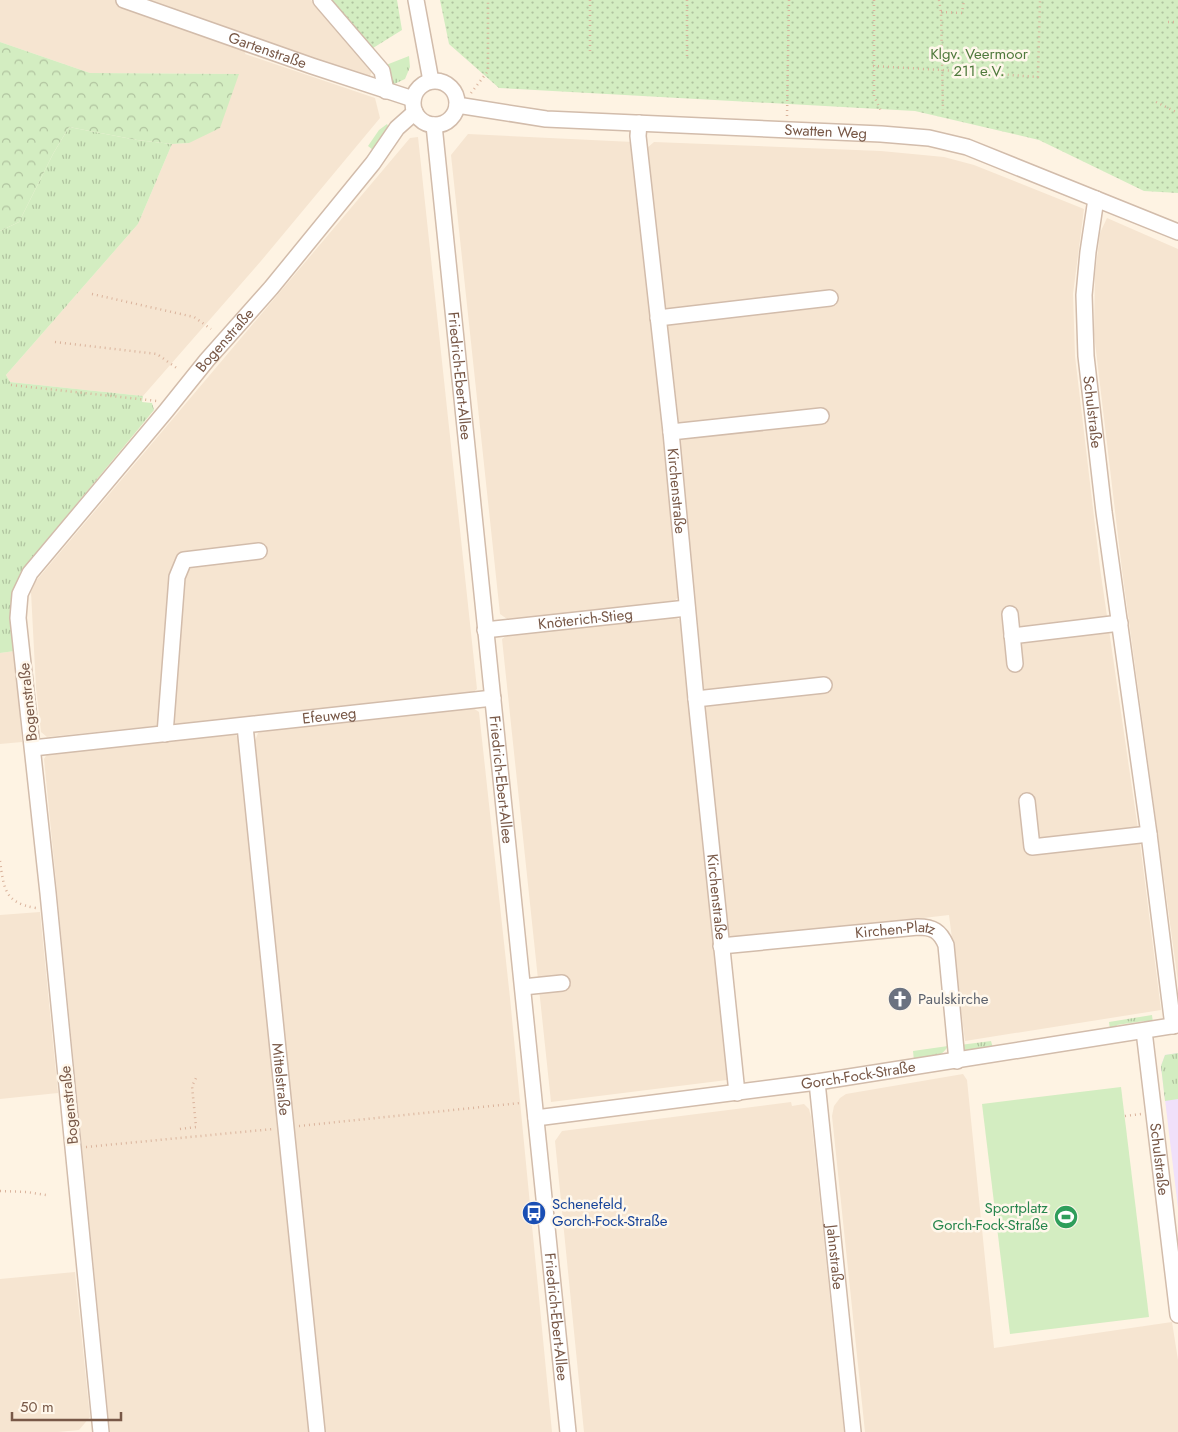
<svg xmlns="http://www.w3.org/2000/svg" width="1178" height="1432" viewBox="0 0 1178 1432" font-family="Jost,sans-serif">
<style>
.residential{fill:#f6e5d1}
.education{fill:#f0e0fa}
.grass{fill:url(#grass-tufts)}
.forest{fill:url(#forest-crowns)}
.park{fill:url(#park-dots)}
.pitch{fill:#d3edc1}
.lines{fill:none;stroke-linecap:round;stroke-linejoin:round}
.minor-casing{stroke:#d2bcab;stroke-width:18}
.path{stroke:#dab39c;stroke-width:2.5;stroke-dasharray:1 4;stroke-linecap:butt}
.minor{stroke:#fff;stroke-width:15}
.labels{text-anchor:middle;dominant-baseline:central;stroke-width:5;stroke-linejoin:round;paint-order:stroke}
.street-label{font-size:15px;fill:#785847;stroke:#fff7eb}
.park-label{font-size:15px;fill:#4f793c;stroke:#fff7eb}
.worship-label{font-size:15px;fill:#5b616d;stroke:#fff7eb;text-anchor:start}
.transit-label{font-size:15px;fill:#164399;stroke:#fff7eb;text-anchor:start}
.leisure-label{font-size:15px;fill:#27864d;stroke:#fff7eb;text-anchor:end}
</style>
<defs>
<pattern id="grass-tufts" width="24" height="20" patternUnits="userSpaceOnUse" patternTransform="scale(1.25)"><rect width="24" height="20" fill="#d3edc1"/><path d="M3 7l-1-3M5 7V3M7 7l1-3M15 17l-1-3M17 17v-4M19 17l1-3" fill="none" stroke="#b0c39f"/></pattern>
<pattern id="forest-crowns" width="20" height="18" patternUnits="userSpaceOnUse" patternTransform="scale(1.25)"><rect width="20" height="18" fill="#d3edc1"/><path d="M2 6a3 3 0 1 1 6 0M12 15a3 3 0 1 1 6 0" fill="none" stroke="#b0c39f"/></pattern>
<pattern id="park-dots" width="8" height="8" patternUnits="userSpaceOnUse" patternTransform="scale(1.25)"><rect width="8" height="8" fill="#d3edc1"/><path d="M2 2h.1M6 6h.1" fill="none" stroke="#b0c39f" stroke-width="1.8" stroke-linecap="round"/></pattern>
</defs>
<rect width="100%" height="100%" fill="#fef3e3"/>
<!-- residential -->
<path class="residential" d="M0,0H311L372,71L369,78L249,37L245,54L375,98L380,118L261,261L143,396L10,382L6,375L138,224L172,144L189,143L238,74L90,73L0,42Z
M468,134L633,142L679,596L673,603L510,621L500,614L451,155Z
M418,137L477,689L471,694L47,737L41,732L36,688L31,592L35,582L410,138Z
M654,142L881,151L944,157L974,165L1084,209L1073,294L1075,356L1100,568L1140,843L1161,1010L965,1041L949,915L735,940L726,932L695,604L647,148Z
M1107,218L1178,249V982L1122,570L1094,334L1095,274L1100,233Z
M671,614L681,621L727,1080L551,1102L502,639L510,633Z
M15,651L22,742L0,744V653Z
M470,706L479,712L510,998L552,1432H324L255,741L258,733L265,730Z
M231,732L240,738L310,1432H110L44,759L49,751Z
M40,912L58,1093L0,1099V915Z
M963,1074L967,1080L994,1348L1172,1322L1178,1360V1432H865L832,1116L834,1106L840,1098L846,1094Z
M791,1102L792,1106L804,1104L809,1109L811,1117L844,1432H584L555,1141L562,1131Z
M75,1272L90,1417L79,1430L58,1432H0V1279Z"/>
<!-- education -->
<path class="education" d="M1178,1053V1208L1161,1066L1165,1055Z"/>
<!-- grass -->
<path class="grass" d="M409,56L410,67L405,79L392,85L386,65Z
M387,124L388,126L382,142L373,150L368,146L379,130Z
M69,127L137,140L172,144L138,224L6,375L10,382L143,396L142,402L152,403L154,410L22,570L13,590L11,612L15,651L0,653V231L19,222L53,154Z
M1152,1015L1153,1023L1147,1024L1144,1021L1117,1025L1115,1029L1110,1030L1109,1022Z
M991,1041L993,1048L967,1052L960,1045Z
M948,1046C941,1059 927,1059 914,1061L913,1051Z
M1178,1053V1099L1165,1101L1161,1066L1165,1055Z"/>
<!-- forest -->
<path class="forest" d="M0,42L90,73L239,74L220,128L189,143L172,144L137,140L69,127L53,154L19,222L0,231Z"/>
<!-- park -->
<path class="park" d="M331,0H397L402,30L373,48Z
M440,0H1178V193L1144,191L1039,140L915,111L499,88L449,44Z"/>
<!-- pitch -->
<path class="pitch" d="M1121,1087L1149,1317L1010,1334L982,1104Z"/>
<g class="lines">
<!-- minor casing -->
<g class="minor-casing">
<g id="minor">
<path id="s1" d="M124,0L312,66L413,99"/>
<path d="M321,0L382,71L386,91"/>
<path d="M416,0L431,81"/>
<circle cx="435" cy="103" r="22"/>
<path id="s2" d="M457,105L546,119L881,134L929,138L967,147L1178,232"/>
<path id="s3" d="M639,123L638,136L671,432L696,699L737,1093"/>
<path id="s4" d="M434,125L568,1432"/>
<path id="s5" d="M1096,199L1088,252L1084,295L1086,356L1104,512L1149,834L1173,1026"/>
<path d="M658,318L830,298"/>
<path d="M671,432L821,416"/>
<path d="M1010,614L1015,664"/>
<path id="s6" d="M485,630L687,608"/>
<path d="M1012,636L1120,623"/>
<path d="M696,699L824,685"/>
<path id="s7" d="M245,726L317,1432"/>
<path d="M165,734L177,577L184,560L259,551"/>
<path id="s8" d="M33,748L493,698"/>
<path d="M1027,801L1032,847L1149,834"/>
<path id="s9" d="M721,946L918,927C933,927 940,931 946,945L957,1061"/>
<path d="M523,987L562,983"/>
<path id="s10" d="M1144,1031L1178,1315"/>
<path id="s11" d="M817,1082L853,1432"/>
<path id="s12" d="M536,1118L817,1082L1178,1025"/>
<path id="s13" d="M101,1432L48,893L18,618L20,594L30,573L166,411L207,360L271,288L373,163L397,128L415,112"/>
</g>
</g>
<!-- path -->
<path class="path" d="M687,0V58
M874,0V96L881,111
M939,0L941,12L943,110
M941,12L962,13L964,0
M1168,22H1178
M590,51V0
M873,66L942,70L1038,77L1040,0
M471,93L488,71V0
M1156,102L1178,113
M787,116L789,0
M92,294L194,317L211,329
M55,342L157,354L178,369
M11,385L157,401
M0,861C4,888 4,903 36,908
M1125,1116L1141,1114
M299,1126L520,1103
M180,1129L196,1127L192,1086L196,1078
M86,1147L273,1129
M0,1191L27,1192L46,1195"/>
<!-- minor -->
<use href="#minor" class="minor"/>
</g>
<!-- icons -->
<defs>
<g id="church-disc" transform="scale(1.25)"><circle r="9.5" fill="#6b7280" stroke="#fff7eb"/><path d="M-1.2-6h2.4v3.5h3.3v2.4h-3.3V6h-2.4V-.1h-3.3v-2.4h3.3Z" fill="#fff"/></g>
<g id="bus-disc" transform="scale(1.25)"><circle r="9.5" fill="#1a4fb4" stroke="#fff7eb"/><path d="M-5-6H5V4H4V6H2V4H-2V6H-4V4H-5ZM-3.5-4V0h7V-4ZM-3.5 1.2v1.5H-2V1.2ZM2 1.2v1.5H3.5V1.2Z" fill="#fff"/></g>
<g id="stadium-disc" transform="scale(1.25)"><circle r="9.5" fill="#2e9e5b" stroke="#fff7eb"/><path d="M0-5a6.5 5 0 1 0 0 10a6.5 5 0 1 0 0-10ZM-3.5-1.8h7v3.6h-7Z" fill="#fff"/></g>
</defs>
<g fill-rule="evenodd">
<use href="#church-disc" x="900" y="999"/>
<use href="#bus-disc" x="534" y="1213"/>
<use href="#stadium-disc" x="1066" y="1217"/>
</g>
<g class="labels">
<!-- street labels -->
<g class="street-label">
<text stroke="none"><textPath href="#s1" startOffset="152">Gartenstraße</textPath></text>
<text stroke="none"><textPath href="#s2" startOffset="370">Swatten Weg</textPath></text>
<text stroke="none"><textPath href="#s13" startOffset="1169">Bogenstraße</textPath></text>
<text stroke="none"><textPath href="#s4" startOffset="252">Friedrich-Ebert-Allee</textPath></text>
<text stroke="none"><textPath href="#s5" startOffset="214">Schulstraße</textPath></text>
<text stroke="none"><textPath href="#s3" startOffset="370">Kirchenstraße</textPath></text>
<text stroke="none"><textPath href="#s6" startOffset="101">Knöterich-Stieg</textPath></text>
<text transform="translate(28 702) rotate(-96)">Bogenstraße</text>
<text stroke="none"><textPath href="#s8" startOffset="298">Efeuweg</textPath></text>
<text stroke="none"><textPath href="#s4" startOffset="658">Friedrich-Ebert-Allee</textPath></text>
<text stroke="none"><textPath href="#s3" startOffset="778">Kirchenstraße</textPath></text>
<text stroke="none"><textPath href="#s9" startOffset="175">Kirchen-Platz</textPath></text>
<text stroke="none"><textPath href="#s12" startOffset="325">Gorch-Fock-Straße</textPath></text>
<text stroke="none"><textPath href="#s7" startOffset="355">Mittelstraße</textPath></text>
<text transform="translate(69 1105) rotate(-96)">Bogenstraße</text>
<text stroke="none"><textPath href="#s10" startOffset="129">Schulstraße</textPath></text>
<text stroke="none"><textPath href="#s11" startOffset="176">Jahnstraße</textPath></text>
<text stroke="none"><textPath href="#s4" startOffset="1198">Friedrich-Ebert-Allee</textPath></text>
</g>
<!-- park labels -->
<g class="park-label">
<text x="979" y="54">Klgv. Veermoor<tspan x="979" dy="17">211 e.V.</tspan></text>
</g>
<!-- worship labels -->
<g class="worship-label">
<text x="918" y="999">Paulskirche</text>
</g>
<!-- transit labels -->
<g class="transit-label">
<text x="552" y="1204">Schenefeld,<tspan x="552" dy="17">Gorch-Fock-Straße</tspan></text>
</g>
<!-- leisure labels -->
<g class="leisure-label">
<text x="1048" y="1208">Sportplatz<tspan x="1048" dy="17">Gorch-Fock-Straße</tspan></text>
</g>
</g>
<!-- scale -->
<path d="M12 1412v8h109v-8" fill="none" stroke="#785847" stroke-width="2.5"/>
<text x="20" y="1412" font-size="15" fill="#785847" stroke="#fff7eb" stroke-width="4" paint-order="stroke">50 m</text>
</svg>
